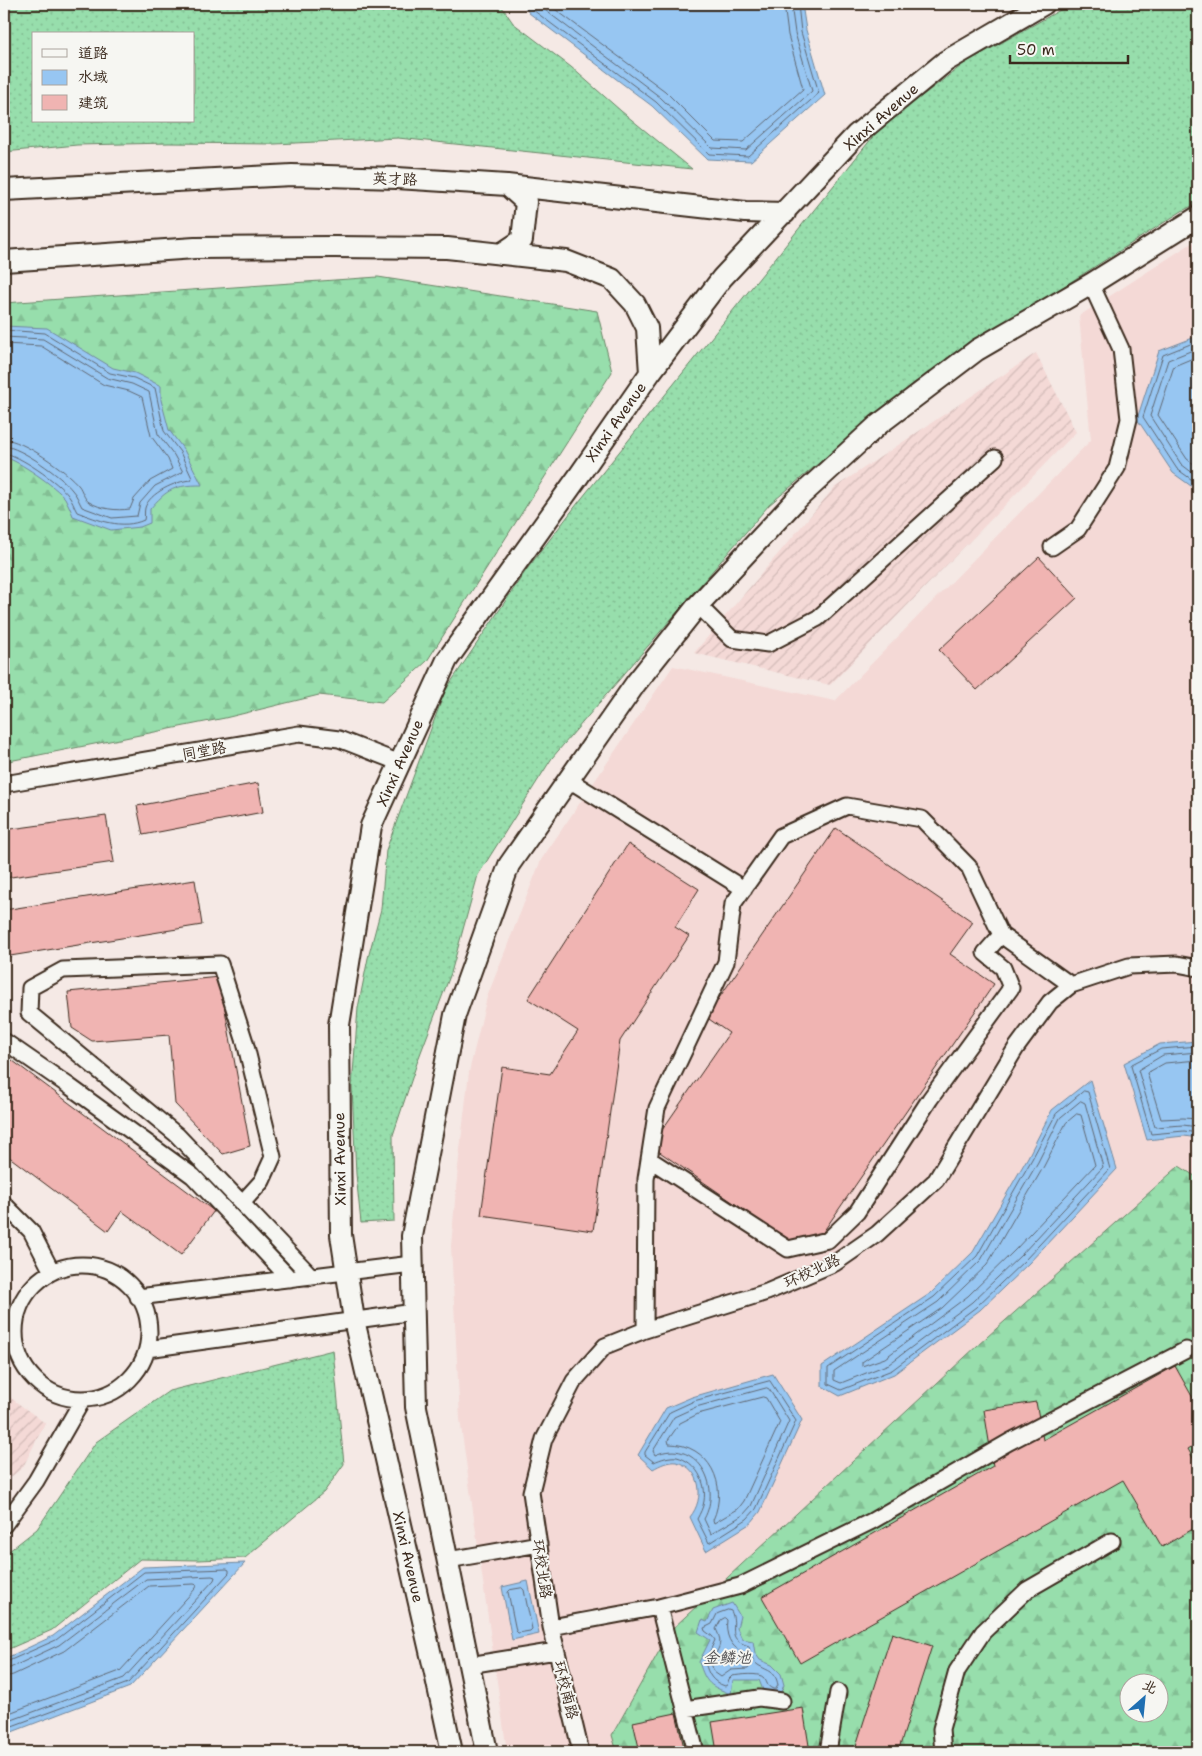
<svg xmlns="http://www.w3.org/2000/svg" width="1202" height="1756" viewBox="0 0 1202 1756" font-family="'Shantell Sans','LXGW WenKai TC',sans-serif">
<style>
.built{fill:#f4d9d6;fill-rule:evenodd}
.industrial{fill:url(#industrial-furrows)}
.grass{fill:url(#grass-dots);stroke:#698465;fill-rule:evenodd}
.forest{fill:url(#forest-firs);stroke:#698465;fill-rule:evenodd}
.water{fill:#97c6f2;stroke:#72889d}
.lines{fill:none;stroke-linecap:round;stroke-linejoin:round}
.shore{stroke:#606873;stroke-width:1}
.building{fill:#f0b4b2;stroke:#3b2a1e}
.minor-casing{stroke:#3b2a1e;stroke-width:19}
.major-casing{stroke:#3b2a1e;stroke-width:24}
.minor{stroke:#f6f6f2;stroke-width:15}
.major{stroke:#f6f6f2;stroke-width:20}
.labels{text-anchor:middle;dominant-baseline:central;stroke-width:4;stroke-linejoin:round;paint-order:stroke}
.street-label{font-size:15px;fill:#3b2a1e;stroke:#f6f6f2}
.water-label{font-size:16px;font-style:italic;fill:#525153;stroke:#f6f6f2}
</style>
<defs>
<pattern id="industrial-furrows" width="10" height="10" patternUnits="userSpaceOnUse" patternTransform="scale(1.25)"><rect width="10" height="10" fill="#f4d9d6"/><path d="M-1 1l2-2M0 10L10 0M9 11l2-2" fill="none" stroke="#d2bab7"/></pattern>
<pattern id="grass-dots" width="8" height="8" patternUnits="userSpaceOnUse" patternTransform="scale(1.25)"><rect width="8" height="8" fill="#97deac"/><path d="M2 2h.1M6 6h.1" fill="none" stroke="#83bf94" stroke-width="1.8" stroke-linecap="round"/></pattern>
<pattern id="forest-firs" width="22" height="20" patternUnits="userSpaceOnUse" patternTransform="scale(1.25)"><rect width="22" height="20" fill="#97deac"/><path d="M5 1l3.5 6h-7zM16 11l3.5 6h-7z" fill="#83bf94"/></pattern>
</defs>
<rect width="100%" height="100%" fill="#f5e9e5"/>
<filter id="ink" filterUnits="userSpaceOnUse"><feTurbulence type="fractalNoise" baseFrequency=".02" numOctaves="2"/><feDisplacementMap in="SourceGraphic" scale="10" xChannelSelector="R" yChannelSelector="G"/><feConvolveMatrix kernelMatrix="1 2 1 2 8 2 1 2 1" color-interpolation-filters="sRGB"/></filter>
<g filter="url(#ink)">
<!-- built -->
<path class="built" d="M1198,239V1752H507L460,1419L451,1246L458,1167L469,1072L487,997L541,860L673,666L835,701L1091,440L1079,316ZM1130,1684H1160V1714H1130Z"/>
<!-- industrial -->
<path class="industrial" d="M1036,353L1076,432L830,685L694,653L834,488Z
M4,1393L45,1423L23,1467L4,1483Z"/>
<!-- grass -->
<path class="grass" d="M4,4H500L513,23L571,67L621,111L692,169L398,138L275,144L169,143L77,145L4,152ZM34,34H194V121H34Z
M1071,4H1198V203L1182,211L1011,320L914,383L769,505L552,758L478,875L451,973L418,1060L393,1135L394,1221L361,1223L356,1174L352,1087L358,1008L368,958L381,909L386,850L445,691L527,569L578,503L880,128L965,63Z
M333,1350L344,1464L324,1492L245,1558L199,1560L140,1559L52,1630L4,1651V1555L37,1529L96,1442L169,1391Z"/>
<!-- forest -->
<path class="forest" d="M378,277L597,311L612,372L427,661L382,702L319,695L225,718L4,762V303Z
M1179,1166L1198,1178V1752H617L612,1735L671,1630L978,1345ZM1130,1684H1160V1714H1130Z"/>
<!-- water -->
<path class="water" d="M523,4H802L806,30L825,95L751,161L707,159L652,106L529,13Z
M4,326L47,328L113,368L135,373L161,386V400L169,430L184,450L202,485C175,485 167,489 150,509V523L140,527L111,530L73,516C71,510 68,504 65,498C56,487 18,460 4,457Z
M1198,336V491L1173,473L1137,419L1159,351Z
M1198,1041V1138L1184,1136L1147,1140L1124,1063L1160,1044Z
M1090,1080L1117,1169L1029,1263L980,1310L894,1374L840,1396L822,1386V1366L931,1293L973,1252L1028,1157L1052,1110Z
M773,1374L802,1420L760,1512L751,1523L706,1551L690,1517C705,1499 702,1468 676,1462C668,1461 660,1465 653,1469L638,1455L666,1408L692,1397Z
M245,1563L130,1687L4,1735V1659L53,1636L143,1567Z
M528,1581L539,1634L512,1640L502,1587Z
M732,1603L740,1616L737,1628L742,1639L753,1641L755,1653L760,1660L772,1665L781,1674L784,1685L781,1692L774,1695L763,1690L759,1680H733L731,1694C710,1686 706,1684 699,1662L710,1640L698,1632L702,1620L707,1622L713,1610Z"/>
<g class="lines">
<!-- shore -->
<path class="shore" d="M529,4L533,10L656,102L709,154L748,156L819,93L801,32L798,4
M537,4L660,97L712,148L746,150L812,91L795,33L791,4
M548,4L665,91L715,141L743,142L803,89L788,35L784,4
M4,330L45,333L110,373L134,378L155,388L164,431L180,452L192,478L191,480C176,481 149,493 145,508C144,512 145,516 144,520C122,530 98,520 77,512C74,507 72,500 68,495C59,483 18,454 4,453
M4,337L43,339L107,378L132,384L149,392L158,434L174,455L183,472L155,486L140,503L137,516L112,518L82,507C79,502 77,495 72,490C61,476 21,447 4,446
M1198,341L1163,355L1143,417L1177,469L1198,484
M4,344L41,346L104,385L129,391L142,397L151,436L168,459L172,469L150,481L134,499L130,509C116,511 101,509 89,502C84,499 82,490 79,486C66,470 23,440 4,439
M1198,348L1168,360L1150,416L1181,464L1198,477
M1198,356L1174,366L1158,415L1187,459L1198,467
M1198,1046L1161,1049L1132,1064L1131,1066L1151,1134L1184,1131L1198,1133
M1198,1052L1163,1055L1138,1070L1155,1127L1183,1125L1198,1127
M1198,1060L1165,1063L1147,1073L1161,1119L1183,1118L1198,1119
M1084,1091L1088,1092L1110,1169L1025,1260L976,1307L892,1370L841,1390L828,1384V1368L934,1297L977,1256L1032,1159L1056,1114Z
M1081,1101L1085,1103L1103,1167L1021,1255L972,1302L889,1364L841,1383L834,1380V1371L938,1302L981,1260L1038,1162L1060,1118Z
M1077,1114L1081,1115L1095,1165L1015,1250L968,1296L885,1358L862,1366V1362L942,1308L987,1265L1044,1166L1066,1123Z
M770,1381L796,1421L756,1509L747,1519L709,1543L697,1519C700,1513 703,1508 704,1501C707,1482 696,1462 677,1457C669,1456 661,1459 654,1462L645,1455V1452L670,1412L694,1401Z
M767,1388L769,1389L789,1421L751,1506L743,1515L711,1534L704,1519C723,1485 696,1437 655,1455L653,1451L674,1417L696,1407Z
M763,1397L766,1398L780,1422L744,1501L738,1509L714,1523L713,1520C729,1485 709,1444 669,1444L668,1440L680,1423L698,1414Z
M522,1588L524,1590L532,1629L530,1631L518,1633L516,1631L508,1592L510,1590Z
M728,1610L731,1611C739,1626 724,1639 749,1646C750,1653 752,1661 758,1665C769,1672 775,1670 778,1685L776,1689H773C766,1686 768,1683 764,1678C760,1672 739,1675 732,1676L729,1679L727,1685L725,1686C712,1682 708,1674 705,1662L715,1640L712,1636L705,1631L704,1628L712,1624L717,1614Z
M725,1618L727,1620C725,1634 730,1647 743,1652L750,1666L748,1669L731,1670L721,1677L714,1672L711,1663C718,1648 724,1645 716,1629L721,1620Z
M4,1663L56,1640L144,1572L227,1569L229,1570V1573L128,1683L4,1729
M4,1669L10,1668L59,1645L146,1579L212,1576L215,1577L214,1580L124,1678L4,1723
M4,1677L13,1675L64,1651L149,1586L194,1584L197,1585L196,1588L120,1671L4,1715"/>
</g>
<!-- building -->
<path class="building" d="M1039,557L1077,598L977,690L939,650Z
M258,783L263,812L143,835L137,806Z
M106,816L114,862L4,878V830Z
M836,828L973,922L950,954L994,984L808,1254L651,1146L729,1033L706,1017Z
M628,844L699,889L675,927L689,936L620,1041L593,1231L481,1215L502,1067L550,1074L578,1031L528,999Z
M195,880L202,925L4,957V910Z
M219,977L250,1146L223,1154L175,1104L169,1035L92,1041L72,1028L68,992Z
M5,1055L214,1211L181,1255L122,1211L108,1231L4,1153Z
M1175,1366L1198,1407V1443L1188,1449L1198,1467V1526L1162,1547L1123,1480L800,1663L762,1597L993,1466L984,1410L1036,1402L1043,1440Z
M892,1633L932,1646L898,1752H854Z
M803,1708L810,1752H717L712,1722Z
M676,1713L685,1752H640L633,1722Z"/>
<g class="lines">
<!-- minor casing -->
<g class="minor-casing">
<path id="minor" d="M1052,547L1078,529L1117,468L1129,419L1121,349L1091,284
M698,605L732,639L768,644L818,618L995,458
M569,780L744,889
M4,784L299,734L339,739L400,763
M4,1041L69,1086L193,1176L290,1279
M649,1159L788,1249L828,1240L857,1212L930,1099L1011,988L1003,968L985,953L1001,935
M242,1203L262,1181L273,1157L245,1042L220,964L63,970L30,988L29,1013L177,1135L312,1277
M4,1204L31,1231L52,1272
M15 1332a67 67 0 1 1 134 0a67 67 0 1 1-134 0Z
M138,1297L412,1264
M645,1330L646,1179L657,1108L726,962L733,904L781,836L847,806L922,819L969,867L1001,935L1071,985
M147,1349L414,1312
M4,1525L36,1481L83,1399
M448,1560L539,1544
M659,1607L696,1752
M551,1627L659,1607L740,1586L872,1521L1009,1442L1186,1350
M469,1665L556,1651
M685,1709L759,1698L782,1701
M581,1752L551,1627L531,1492L544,1439L574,1381L605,1346L645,1330L767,1292L835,1263L877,1234L936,1180L1016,1048L1050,1002L1071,985L1129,966L1177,964L1198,968
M828,1752L838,1692
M943,1752L941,1729L957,1671L983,1632L1027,1590L1112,1541"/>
</g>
<!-- major casing -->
<g class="major-casing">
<path id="major" d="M4,190L292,175L397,178L507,185L745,212L785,213
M501,254L522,240L526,202L507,185
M4,261L195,248L334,247L447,248L566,261L612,279L635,304L647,328L650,373
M452,1752L433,1664L354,1320L341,1235L339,1025L371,826L447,660L578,477L650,373L722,278L856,135L946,61L1044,4
M487,1752L416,1407L412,1236L455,1015L509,865L636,683L698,605L796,500L878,425L977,350L1091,284L1198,217"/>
</g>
<!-- minor -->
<use href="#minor" class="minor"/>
<!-- major -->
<use href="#major" class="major"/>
</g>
</g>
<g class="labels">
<!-- street labels -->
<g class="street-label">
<text transform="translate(881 117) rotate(-41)">Xinxi Avenue</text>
<text transform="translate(395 179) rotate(2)">英才路</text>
<text transform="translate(616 422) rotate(-55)">Xinxi Avenue</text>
<text transform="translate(204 751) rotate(-10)">同堂路</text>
<text transform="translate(400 763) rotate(-66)">Xinxi Avenue</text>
<text transform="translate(340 1159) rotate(-91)">Xinxi Avenue</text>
<text transform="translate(812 1271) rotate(-25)">环校北路</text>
<text transform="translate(408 1557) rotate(77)">Xinxi Avenue</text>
<text transform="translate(542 1569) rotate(82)">环校北路</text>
<text transform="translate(566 1690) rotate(76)">环校南路</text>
</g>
<!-- water labels -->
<g class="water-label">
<text x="727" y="1657">金鳞池</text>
</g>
</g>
<!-- margin -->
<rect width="1202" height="1756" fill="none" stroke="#f6f6f2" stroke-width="20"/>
<rect x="10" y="10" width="1182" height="1736" fill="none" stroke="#3b2a1e" stroke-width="2" filter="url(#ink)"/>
<!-- legend -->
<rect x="32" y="32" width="162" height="90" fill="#f6f6f2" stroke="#aba49d"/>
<rect x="42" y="49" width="25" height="8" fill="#f6f6f2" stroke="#aba49d"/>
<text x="78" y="58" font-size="15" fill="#3b2a1e">道路</text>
<rect x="42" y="70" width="25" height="15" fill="#97c6f2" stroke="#aba49d"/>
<text x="78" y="82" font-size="15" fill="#3b2a1e">水域</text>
<rect x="42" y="95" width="25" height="15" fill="#f0b4b2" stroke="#aba49d"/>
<text x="78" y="108" font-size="15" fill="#3b2a1e">建筑</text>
<!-- north arrow -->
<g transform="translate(1144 1698) rotate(27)"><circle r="24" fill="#f6f6f2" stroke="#aba49d"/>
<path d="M0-4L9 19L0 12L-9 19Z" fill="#1f6fb2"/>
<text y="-8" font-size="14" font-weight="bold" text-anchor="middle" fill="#3b2a1e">北</text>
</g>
<!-- scale -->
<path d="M1010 55v8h118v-8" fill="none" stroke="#3b2a1e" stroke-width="2.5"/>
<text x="1017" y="55" font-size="15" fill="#3b2a1e" stroke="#f6f6f2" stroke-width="4" paint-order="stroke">50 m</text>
</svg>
